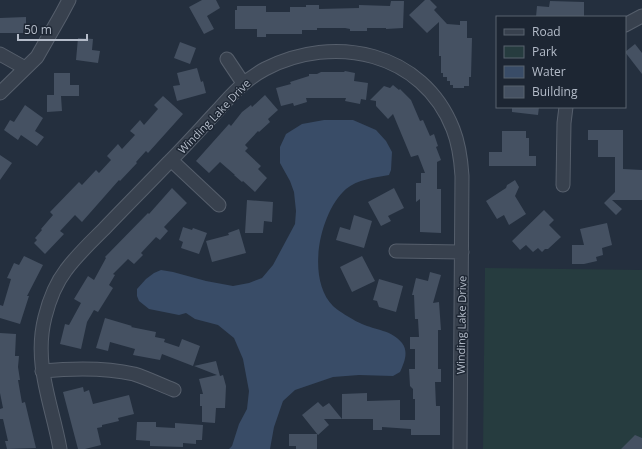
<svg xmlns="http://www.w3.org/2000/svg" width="642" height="449" viewBox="0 0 642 449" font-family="'Open Sans',sans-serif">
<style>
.green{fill:#263c3f}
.water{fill:#394c67}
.building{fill:#455162}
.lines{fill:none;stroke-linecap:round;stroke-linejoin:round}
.minor-casing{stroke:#565f6c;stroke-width:15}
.minor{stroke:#38414e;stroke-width:13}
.labels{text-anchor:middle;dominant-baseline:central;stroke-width:3;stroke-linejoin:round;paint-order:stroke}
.street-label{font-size:11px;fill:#b4bcc9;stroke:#1d2633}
</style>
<rect width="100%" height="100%" fill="#242f3e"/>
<!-- green -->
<path class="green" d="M485,268L642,270V449H483Z"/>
<!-- water -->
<path class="water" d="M324,120H353L376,130L386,141L392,152L391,170L389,175C374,178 358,179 346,189C319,213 306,279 333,306C338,311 355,321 362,324C375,330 392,330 402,343C409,352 404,363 400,372L393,376L359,375L333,377L295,390L283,401L274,427L270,449H229L232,446L239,424L247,409L249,391L243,359L234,338L218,325L195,319L186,313L179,315L149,309L139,301L137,296V289L146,279L154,273L161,270L173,272L206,281L233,286L249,283L262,278L273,265L295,224L296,211L294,192L290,181L280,163V147L286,134L302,124Z"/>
<!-- building -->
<path class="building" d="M202,0H216L220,8L207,16L214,29L204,34L189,7Z
M425,0H430L437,7L434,10L447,24L460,25V21H467V38H472L471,77H469V86H464V88H453V85H450V81H447V77H443V73H441V56H439V22L427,33L409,15Z
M391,1H404L403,28L386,29V28H367V31H350V29L345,28H317V30H302V34H266V37H257V29H235V10H237V6H266V12H290V7H306V5H319V9L359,8V5L390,6Z
M550,1L584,2V16L536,17L537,6L549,7Z
M26,17V33H0V18Z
M78,38L93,39L92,50L100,51L98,63L76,60Z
M180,42L196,48L190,64L174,58Z
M635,44L642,53V74L625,52Z
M197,68L201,82L203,81L206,93L177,101L173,86L180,85L177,73Z
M345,71L355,73L354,81L368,83L366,100L361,99L360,104L345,101L346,98H306L307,102L294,106L293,103L281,106L276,88L291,84L290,82L309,76V74H317L321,72H344Z
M54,73H70V85H79V96H61L62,111L47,112V95H54Z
M393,85L399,90L400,89L411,100L420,121L423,120L430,136L434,134L438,146L436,147L441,160L437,162V189H441V233L420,232V199L416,202V183H421V173H425L418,155L411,157L393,114L388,119L376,106V101L370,100L384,86L390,88Z
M265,95L278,110L268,119L270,122L259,132L258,131L245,145L248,148L245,151L261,166L258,169L267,178L255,192L243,181L242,182L234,175H235L220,162L209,173L196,161L229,124L231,126L242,112L251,105L252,107Z
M163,96L183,114L148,153L146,151L136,162L137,163L120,181L119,180L82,222L75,215L60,231L64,234L45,254L34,243L37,240L35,238L42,230L41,229L53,215L50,212L79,182L82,185L96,170L99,173L111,160L107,156L118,144L122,149L135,135L130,131L140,120L144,125L158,109L154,105Z
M25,105L43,118L35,131L44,137L37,146L21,135L18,140L4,130L10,120L14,122Z
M512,107H539L538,115L512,112Z
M588,130H623V169L642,170V200H612L622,209L616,215L604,203L615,192V157H598V140H588Z
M502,131H526V138H529V156H536V166H489V152H502Z
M0,155L12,163L0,180Z
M515,180L519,187L515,196L526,214L509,225L504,215L497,219L486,201L506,188L507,185Z
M172,188L187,203L164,227L168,231L160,240L156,237L141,253L143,255L134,264L128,259L113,274L115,275L109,285L113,288L98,312L94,310L87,322L81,349L60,344L65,324L69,325L81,303L74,299L88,276L94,280L106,258L105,257L148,213L149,214Z
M394,188L404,208L388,216L391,221L381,226L368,202Z
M247,200L273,202L272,222L264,221L263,233H245Z
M544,210L554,220L549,225L561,237L548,249H545L542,252L538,248L533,252L526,245L520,250L512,241Z
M354,215L372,221L364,248L336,240L340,227L350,230Z
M607,223L612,245L602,248L603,255L596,257L597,261L584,264H572V245H584L580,229Z
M183,227L192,230L193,228L207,233L199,254L181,248L183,242L179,240Z
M239,229L246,253L212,262L206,241L229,235L228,233Z
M24,256L43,265L27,296H29L20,324L0,318V305L3,306L11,279L7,278L14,263L19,265Z
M362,256L375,281L352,292L340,267Z
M430,272L441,275L433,303L439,302L441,330H438V369H441V382H435L436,406H440V435H411V429L382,427V430H373V419H342V394L367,393V401L400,400V420H415V399H413V389L410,386L409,369H415V349H410V337H419L418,319H415L414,295H412L416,278L428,281Z
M379,279L403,286L396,312L379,307L377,301L373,300Z
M105,318L132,326L131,327L156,332L155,337L165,339L164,342L179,347L182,339L200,346L193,366L162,354L160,360L133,355L135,349L110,342L108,351L96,348Z
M0,333L16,334L15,356H19L18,367L20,380H18L22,403L25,402L36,448L7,449L5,441H8L3,419H0V409L3,408L0,393Z
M216,361L220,376L223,375L226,386L225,408H216L215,423L202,422V406H200V394H203L199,379L217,375L194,366Z
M83,387L84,392L89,390L93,404L129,395L134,414L118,418L119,421L102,425V427L97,428L101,445L85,449H78L63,392Z
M318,402L323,407L329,403L342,419H324L329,425L318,435L302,415Z
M137,422H156V427L175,428V423L203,425L202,440H196V444L183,443V447L150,446V441L136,440Z
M289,434H317V449H296V446H289Z
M635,435L642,438V449H621Z"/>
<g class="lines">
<!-- minor casing -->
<g class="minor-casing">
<path id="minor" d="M625,25L642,16
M0,54L25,68
M227,59L243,83
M0,93L37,57L61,15L69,0
M171,160L219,205
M563,185L564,123L566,107
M396,251L462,252
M42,371C73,368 104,367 134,374C147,378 161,385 174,390
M60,449C52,404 33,364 45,317C49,301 56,283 66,270C77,255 91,242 104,229C126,206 148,184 169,162C186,145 202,127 218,110C232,94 246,79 265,69C334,33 423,52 453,129C459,144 461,160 462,176L460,449"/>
</g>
<!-- minor -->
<use href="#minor" class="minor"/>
</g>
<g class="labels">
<!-- street labels -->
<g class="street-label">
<text transform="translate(214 116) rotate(-46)">Winding Lake Drive</text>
<text transform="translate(461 325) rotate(-89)">Winding Lake Drive</text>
</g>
</g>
<!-- legend -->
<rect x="496" y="16" width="130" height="92" fill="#1d2633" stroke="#59626f"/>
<rect x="504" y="29" width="20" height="6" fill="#38414e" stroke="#59626f"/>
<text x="532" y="36" font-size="12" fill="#b4bcc9">Road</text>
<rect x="504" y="46" width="20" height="12" fill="#263c3f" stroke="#59626f"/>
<text x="532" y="56" font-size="12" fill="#b4bcc9">Park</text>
<rect x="504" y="66" width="20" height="12" fill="#394c67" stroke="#59626f"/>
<text x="532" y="76" font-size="12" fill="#b4bcc9">Water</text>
<rect x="504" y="86" width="20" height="12" fill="#455162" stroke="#59626f"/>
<text x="532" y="96" font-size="12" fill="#b4bcc9">Building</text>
<!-- scale -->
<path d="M18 34v6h69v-6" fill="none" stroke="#b4bcc9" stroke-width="2"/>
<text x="24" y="34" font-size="12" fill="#b4bcc9" stroke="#1d2633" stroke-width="3" paint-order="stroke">50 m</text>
</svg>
